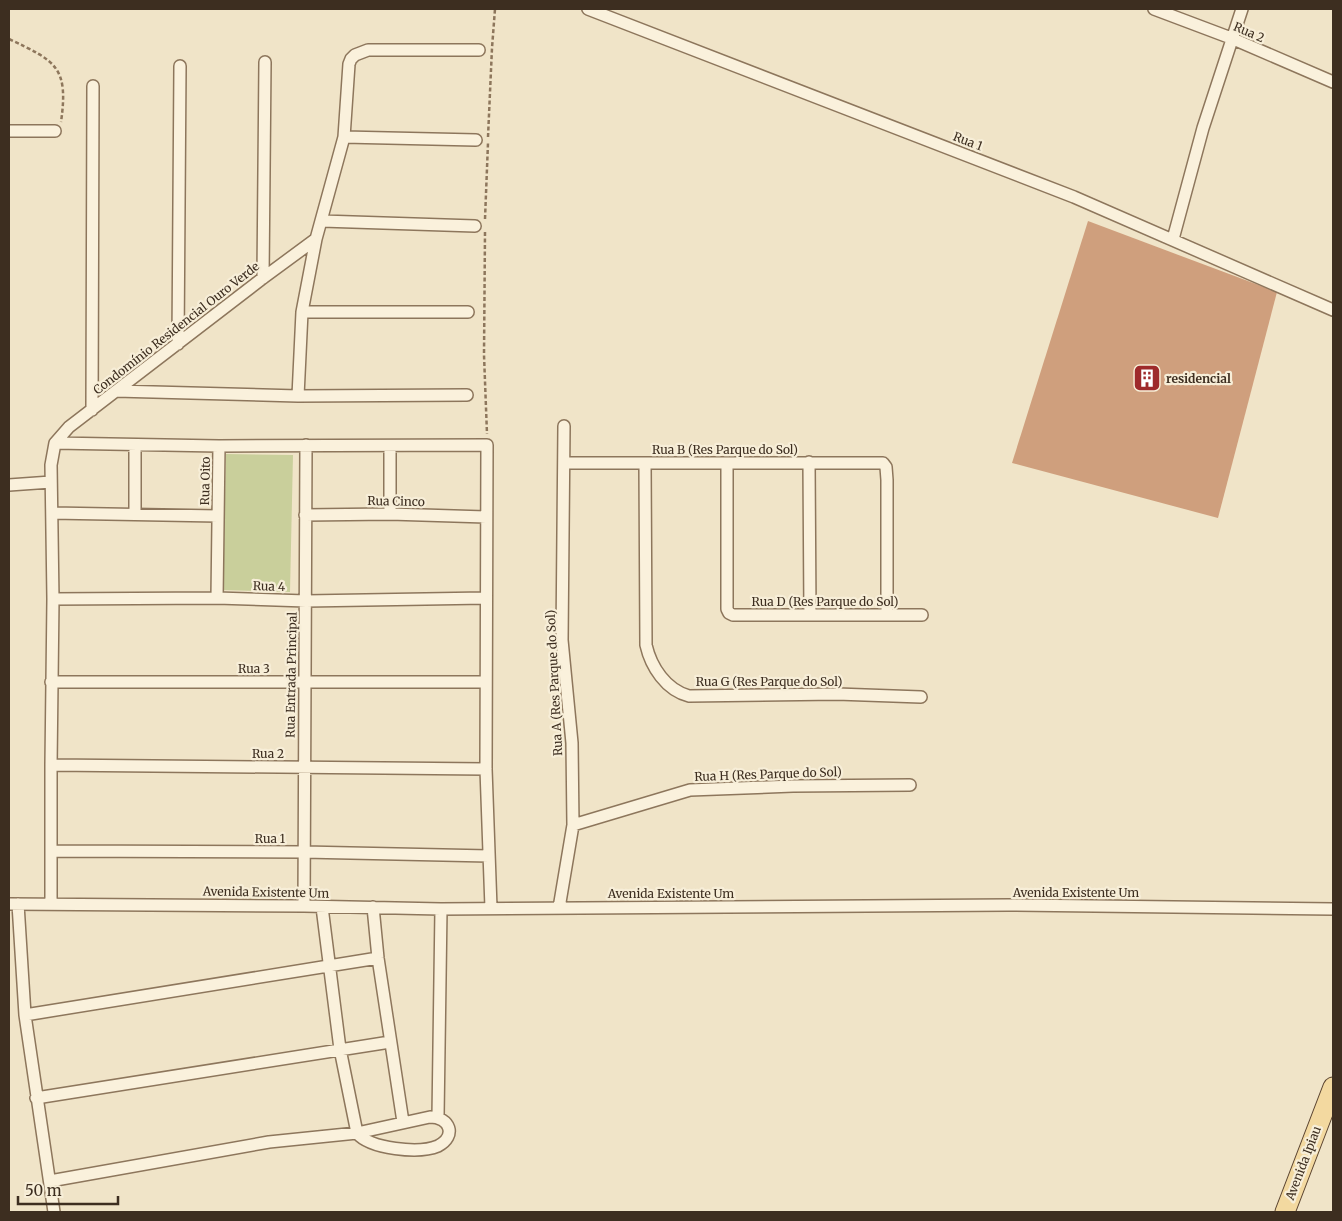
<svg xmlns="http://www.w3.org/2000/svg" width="1342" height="1221" viewBox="0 0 1342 1221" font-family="Merriweather,serif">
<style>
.green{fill:#c9cf9b}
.building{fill:#cf9f7d}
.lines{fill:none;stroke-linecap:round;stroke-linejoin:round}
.street-casing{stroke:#8d765c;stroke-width:14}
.primary-casing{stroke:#5b4430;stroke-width:21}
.path{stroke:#8d765c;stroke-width:2.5;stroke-dasharray:4 2.5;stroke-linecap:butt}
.street{stroke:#faf1dc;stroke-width:11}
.primary{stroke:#f3d9a0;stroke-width:19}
.labels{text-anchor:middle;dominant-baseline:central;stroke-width:4.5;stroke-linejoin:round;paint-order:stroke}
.street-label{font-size:12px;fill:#3d2e20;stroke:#f7eed8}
.poi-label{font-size:12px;font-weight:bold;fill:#3d2e20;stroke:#f7eed8;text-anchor:start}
</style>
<rect width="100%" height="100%" fill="#f0e4c8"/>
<!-- green -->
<path class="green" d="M226,454L293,455L290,592L223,590Z"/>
<!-- building -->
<path class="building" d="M1088,221L1277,292L1218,518L1012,463Z"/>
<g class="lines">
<!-- street casing -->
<g class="street-casing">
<path id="street" d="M588,9L1074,197L1333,310
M1154,9L1231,38L1333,82
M9,131H55
M344,137L476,140
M322,221L475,226
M1173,239L1203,128L1242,9
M263,278L265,62
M302,312H468
M178,344L180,66
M116,391L298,396L467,395
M298,396L302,312L316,239L344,137L349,64L351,59L355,55L368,50H479
M92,410L93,86
M55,443L219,446L487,445L486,769L491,908
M135,445V514
M390,446V514
M809,462L810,614
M564,463H883L886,467L887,480V615
M645,463L646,645C651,667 666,690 689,696L837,694L921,697
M727,464V609L729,613L733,615H922
M9,485L51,482
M52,513L218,516
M305,515L390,514L486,517
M217,598L219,446
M53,599L217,598L306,601L485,598
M51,682H486
M51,765L486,769
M573,825L690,790L793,786L910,785
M52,851L304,852L489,856
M9,904L304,906L441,909L1008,905L1333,909
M18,904L25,1015L54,1212
M51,904V765L53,599L51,465L55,443L69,427L263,278L316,239
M304,906L306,445
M373,907L378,958L403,1122
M559,908L573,825L572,743L562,640L564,426
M25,1015L378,958
M36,1098L390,1042
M438,1117L441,909
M50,1181L269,1142L357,1133L430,1117C450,1117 457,1136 438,1146C419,1154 370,1149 357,1133L340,1049L322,907"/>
</g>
<!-- primary casing -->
<g class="primary-casing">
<path id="primary" d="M1285,1212L1333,1087"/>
</g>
<!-- path -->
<path class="path" d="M9,39C55,61 69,66 61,122
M488,137L492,48L495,9
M485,219L488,143
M485,232L484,355L487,434"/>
<!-- street -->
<use href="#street" class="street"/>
<!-- primary -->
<use href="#primary" class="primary"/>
</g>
<!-- icons -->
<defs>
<g id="building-square" transform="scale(1.4375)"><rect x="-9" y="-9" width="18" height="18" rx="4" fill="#9e2a2b" stroke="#f7eed8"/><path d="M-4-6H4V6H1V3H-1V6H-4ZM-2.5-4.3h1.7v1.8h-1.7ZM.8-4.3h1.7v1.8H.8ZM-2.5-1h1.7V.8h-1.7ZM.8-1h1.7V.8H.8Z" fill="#fff"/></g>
</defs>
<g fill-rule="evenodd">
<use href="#building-square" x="1147" y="378"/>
</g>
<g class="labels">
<!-- street labels -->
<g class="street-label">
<text transform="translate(1249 32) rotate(23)">Rua 2</text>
<text transform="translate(968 141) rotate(21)">Rua 1</text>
<text transform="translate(176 328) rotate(-38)">Condomínio Residencial Ouro Verde</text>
<text x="725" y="449">Rua B (Res Parque do Sol)</text>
<text transform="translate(205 481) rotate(-89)">Rua Oito</text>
<text transform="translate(396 501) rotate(1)">Rua Cinco</text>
<text transform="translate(269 586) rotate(2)">Rua 4</text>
<text x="825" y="601">Rua D (Res Parque do Sol)</text>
<text x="254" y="668">Rua 3</text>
<text transform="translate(291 675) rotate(-89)">Rua Entrada Principal</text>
<text x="769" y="681">Rua G (Res Parque do Sol)</text>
<text transform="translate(554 683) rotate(-93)">Rua A (Res Parque do Sol)</text>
<text x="268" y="753">Rua 2</text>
<text transform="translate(768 774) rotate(-2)">Rua H (Res Parque do Sol)</text>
<text x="270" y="838">Rua 1</text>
<text transform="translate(266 892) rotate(1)">Avenida Existente Um</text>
<text x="1076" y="892">Avenida Existente Um</text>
<text x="671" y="893">Avenida Existente Um</text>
<text transform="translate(1303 1163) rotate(-69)">Avenida Ipiau</text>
</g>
<!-- poi labels -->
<g class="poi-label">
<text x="1166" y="378">residencial</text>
</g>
</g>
<!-- border -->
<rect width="1342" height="1221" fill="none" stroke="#3d2e20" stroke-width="20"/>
<!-- scale -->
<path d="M18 1196v8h100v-8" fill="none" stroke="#3d2e20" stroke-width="2.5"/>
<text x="25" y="1196" font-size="15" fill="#3d2e20" stroke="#f7eed8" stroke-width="4" paint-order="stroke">50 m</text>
</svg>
